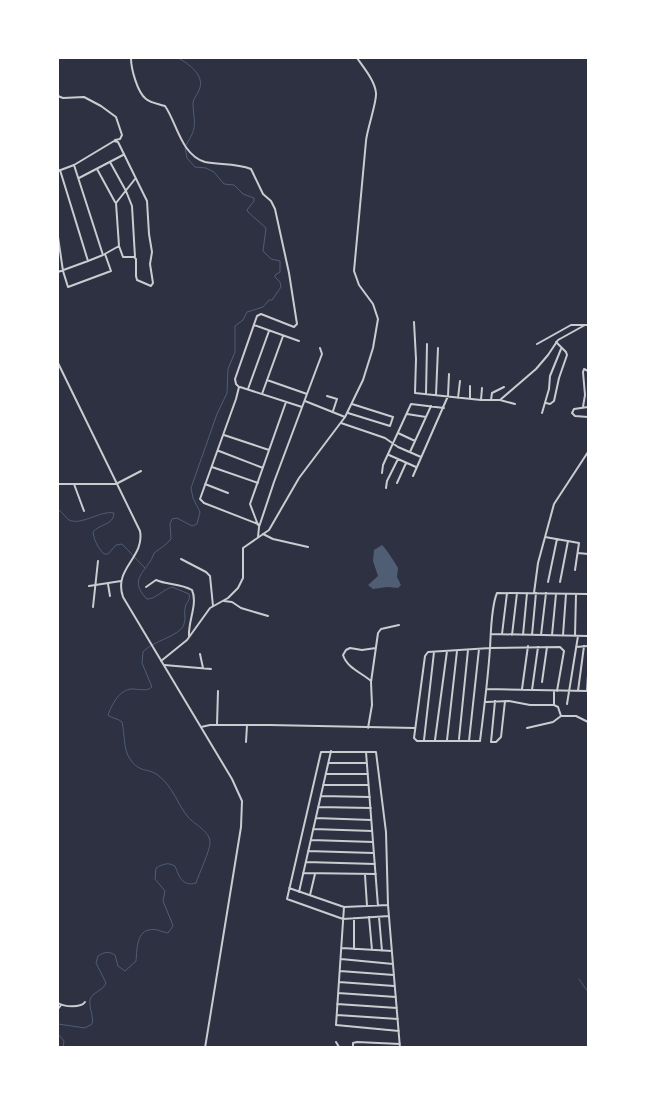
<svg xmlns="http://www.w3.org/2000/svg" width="646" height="1105" viewBox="0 0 646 1105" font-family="Karla,sans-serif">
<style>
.water{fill:#4f5d75}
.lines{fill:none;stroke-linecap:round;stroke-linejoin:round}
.stream{stroke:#4f5d75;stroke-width:1}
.minor{stroke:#caccd0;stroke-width:2}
.tertiary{stroke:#caccd0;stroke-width:2}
</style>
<rect width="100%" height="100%" fill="#2d3142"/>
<!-- water -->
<path class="water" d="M382,545C385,547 396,564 398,568L397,577L401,585L398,588L387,587L373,589L368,585L378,576L373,561L374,550Z"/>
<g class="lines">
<!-- stream -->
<path class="stream" d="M178,58C188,63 206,76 199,90C197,96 193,98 193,104C194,125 198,126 186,145
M58,510L60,511C63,513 66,518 69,520C81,526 101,510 114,513C114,525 99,524 93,532C94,540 98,548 104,554H108L116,545L122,544L145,568
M579,979L588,992
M58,1024L85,1028L92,1024C94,1016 89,1009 90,1000C92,992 103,991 106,983L96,963L98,956C104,952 109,951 115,955L118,966L125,971L136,961C137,952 136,932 149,930C155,928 162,932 168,933L173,926L172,923L163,901L165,891L155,879L156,868C163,864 168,862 175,866C179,876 182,887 196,883C199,874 210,850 210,843C211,832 194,824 188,817C178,805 173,787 159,776C148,767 140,774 130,759C123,749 125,734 122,722C118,718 112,719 108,715C112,704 120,689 132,689C140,689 146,692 152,687L142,663L143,652C152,641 181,636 184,624C186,619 184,613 185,608C186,602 191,600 189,594L172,587C162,590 156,599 147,599C126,578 149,571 154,553L165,545L171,539L170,524L172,519L177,518L192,526L197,524L200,512L193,498L191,488L217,414L227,393L228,369L235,352V326L243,320L247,312L263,307L269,300H272L281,287L280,282L275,277V275L280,272V261L271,259L263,251L266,228L248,212L247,210L254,201V198L243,194L234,185L224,184L214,172L206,168L195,167L187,158L185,147
M58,1034L64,1041L63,1048"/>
<!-- minor -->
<path class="minor" d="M131,58C131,68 137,92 146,99C151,103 159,104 165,106C177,123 181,155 205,162C219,165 236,163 251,169L263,194L271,201L275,209L289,273L297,324L294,327L261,314L257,316L235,379L236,384L239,387L236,399L200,499L204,503L258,524
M58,96L63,98L84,97L101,106L116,117L122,135L120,139L115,140
M110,162L126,191L132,206L135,257
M74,165L103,255
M97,169L115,202
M58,171L74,165L114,141L118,142L147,201L149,234L152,252L150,264L153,283L151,286L137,280L136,276V259L134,257H123L119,246L116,203L135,179
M79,178L123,155
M58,237L63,271L68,287L111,271L105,254
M88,261L103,255L119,246
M58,272L88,261L60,170
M414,322L416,359L415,393L481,400H500L515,404
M254,325L299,341
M537,344L571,325H588
M267,380L307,394
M240,387L302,407
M248,389L269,331
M262,394L283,336
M426,394L427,344
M436,395L438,348
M327,396L337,399L333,411
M458,398L460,381
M470,399V386
M481,400L482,388
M491,400L492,393L504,387
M500,400L536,369L548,355L558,340L585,325
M305,401L345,417
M546,403L550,404L554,401L559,378L567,355L566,352L556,342
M583,407L585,395L583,372L584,369L588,371
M588,407L574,409L572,413L575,416L588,417
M348,413L390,426L393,417L352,404
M542,413L549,389L550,376L561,349
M407,414L426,417
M341,423L385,438L398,447L421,457
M398,433L415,441
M224,435L269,450
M219,451L263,468
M410,452L431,406
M389,455L416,467
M212,467L258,483
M382,473L383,465L411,404L444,408
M413,476L448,396L449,374
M397,483L406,463
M74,484L84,511
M116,484L141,471
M205,484L228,493
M386,488L387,481L398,459
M258,525L250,504L286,402
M263,534L273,539L308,547
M258,537L259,527L274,482L322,354L320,348
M545,537L579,543L575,570
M578,553L588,554
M181,559L206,572L210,576L213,606
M548,582L557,539
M560,582L568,541
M108,584L110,596
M89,586L121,581
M146,587L156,580C167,585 180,583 192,590C198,604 188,621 189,636
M534,593L538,563L554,504L588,452
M224,601L232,602L241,608L268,616
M93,607L98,561
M491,634L588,636
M502,634L507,593
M512,635L517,593
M523,635L527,593
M532,635L536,593
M541,635L546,593
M552,635L556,594
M563,635L566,594
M575,636L576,594
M576,647L588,646
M200,654L203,668
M164,665L211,669
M371,681C362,673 347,668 343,655L346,650L350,648L362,650L376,648
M542,682L547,647
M487,689L588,691
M522,689L528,646
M532,690L538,647
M557,691L564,651L560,647L490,648L428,652L425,656L414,738L417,741H480C484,710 488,679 490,648C491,632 491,607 497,593L588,594
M578,691L584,646
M587,691L588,675
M495,701L491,742H496L501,737L505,701
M486,702L509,701L530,705H554L558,707L561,716
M567,704L578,636
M554,705V691
M217,725L218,691
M201,727L210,725H270L415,728
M368,728L372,705L371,682L378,633L381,629L399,625
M527,728L553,722L561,716H576L588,722
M459,739L468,650
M424,740L434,652
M435,740L447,651
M447,740L457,651
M469,741L479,649
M246,742L247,725
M366,752L378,906
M329,763H366
M326,774H368
M323,785H368
M321,796L370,797
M318,807L371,808
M316,818L371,820
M313,829L372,831
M311,840L373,842
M308,851L373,853
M306,862L375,864
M303,873L376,874
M365,875L367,906
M289,888L344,907L388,905
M299,892L331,751
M310,895L315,874
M344,907L336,1025L399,1031
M389,916L343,919L287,899L321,752H376L386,832L388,905L400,1048
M369,917L372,950
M379,917L382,951
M342,948L392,951
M354,949V918
M341,959L393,964
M340,971L394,975
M339,982L394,986
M338,993L396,997
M58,1003C64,1007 81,1008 85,1002
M337,1004L397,1008
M58,1009L61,1005
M337,1015L398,1019
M336,1042L339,1047L342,1048
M353,1048V1043L357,1042L400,1044"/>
<!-- tertiary -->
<path class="tertiary" d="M58,363L140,531C145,558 113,568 123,597L232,779L242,801L241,827L205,1048
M58,484H115
M161,661L187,640L210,608L228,598L238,588L243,578V548L269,530L299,478L345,417L363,380L373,348L378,319L373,304L359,285L354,271L366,141C367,129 377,102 376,93C375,81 364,68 357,58"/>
</g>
<!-- border -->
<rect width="646" height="1105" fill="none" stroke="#ffffff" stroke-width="118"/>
</svg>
